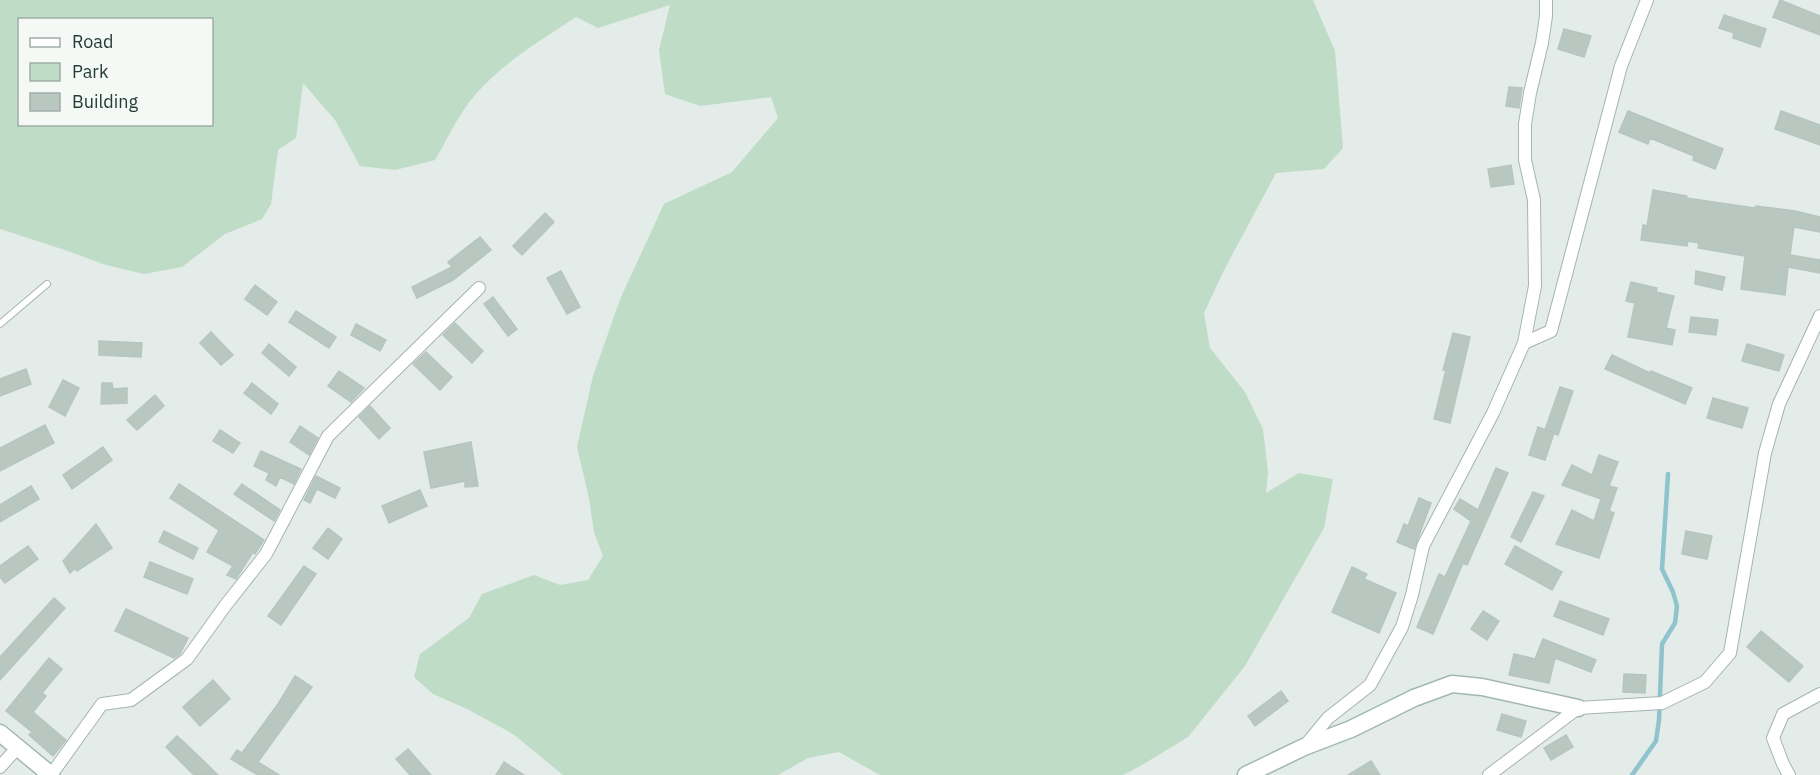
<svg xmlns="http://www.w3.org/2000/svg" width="1820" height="775" viewBox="0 0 1820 775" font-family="'IBM Plex Sans',sans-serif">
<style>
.green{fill:#bedcc6;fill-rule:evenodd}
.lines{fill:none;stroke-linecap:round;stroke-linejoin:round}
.stream{stroke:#8fc3cd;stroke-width:4.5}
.building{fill:#b9c7c1;stroke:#b6c5bf;stroke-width:1.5}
.lane-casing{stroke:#a6b4af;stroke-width:8}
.street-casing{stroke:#a6b4af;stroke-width:14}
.secondary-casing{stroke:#a2b7b0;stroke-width:19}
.lane{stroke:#fff;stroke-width:6}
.street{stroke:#fff;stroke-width:12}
.secondary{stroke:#fff;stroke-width:16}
</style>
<rect width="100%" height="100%" fill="#e3ece8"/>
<!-- green -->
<path class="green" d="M0,0H1313L1335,51L1343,148L1324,169L1276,173L1224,270L1204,313L1210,348L1245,392L1263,429L1268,472L1266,493L1299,473L1333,479L1324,528L1245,666L1188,737L1142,765L1123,775H880L839,752L808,758L778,775H563L513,734L467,709L433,694L414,677L420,654L469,618L482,594L534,575L560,585L588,580L603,556L594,532L589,498L577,447L593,376L621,297L664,204L732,172L778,118L771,97L700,106L665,94L659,50L670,5L598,28L576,17C537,43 493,68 465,108C454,124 445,143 435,160L395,170L360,166L335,120L303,83L296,138L278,150L271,204L262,219L225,234L182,267L144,274L106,265L62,249L0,229ZM20,20H212V124H20Z"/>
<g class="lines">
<!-- stream -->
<path class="stream" d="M1632,775L1656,741L1659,720L1662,644L1675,623L1677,606L1673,592L1662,569L1668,474"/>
</g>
<!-- building -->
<path class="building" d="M1780,0L1820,16V35L1773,17Z
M1724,15L1766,29L1760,47L1733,38L1734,33L1719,28Z
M1564,29L1591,36L1584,57L1558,49Z
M1509,87L1522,88L1519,108L1506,106Z
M1628,111L1723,149L1715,169L1693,160L1694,156L1650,138L1648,144L1619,132Z
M1781,111L1820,125V145L1775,129Z
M1511,165L1514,184L1491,187L1488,169Z
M1653,190L1687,196L1686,198L1755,208L1756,206L1795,211L1820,217V232L1794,227L1790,255L1820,260V273L1788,267L1785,295L1741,289L1745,256L1698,248L1699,243L1688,241L1687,246L1641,240L1643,225L1647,226Z
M545,213L554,222L522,255L513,246Z
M480,237L491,250L453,280L417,298L412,287L452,267L448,262Z
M561,271L580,307L567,314L547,278Z
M1696,271L1725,277L1722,290L1695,284Z
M1631,282L1657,288L1656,292L1674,296L1666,328L1675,330L1672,345L1628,337L1635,303L1626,301Z
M255,285L277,302L267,315L245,299Z
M493,297L517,329L508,336L484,304Z
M296,311L336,337L329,348L289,322Z
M1691,317L1718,320L1716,335L1689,332Z
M455,323L483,351L472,363L443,335Z
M356,324L386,340L380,351L351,335Z
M211,332L233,355L221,365L200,343Z
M1453,333L1470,337L1450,423L1434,419L1446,370H1443Z
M99,341L142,343L141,357L99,355Z
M269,344L296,367L289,376L262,353Z
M1747,344L1784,355L1779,371L1742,361Z
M426,352L452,377L440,390L413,364Z
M1612,355L1650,373L1651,371L1692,388L1685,404L1605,369Z
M26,369L31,384L0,396V379Z
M339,371L364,388L351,402L328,386Z
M63,380L79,388L65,416L49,407Z
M102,383H112L113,389L127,388V403L101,404Z
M252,383L278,404L271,414L244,393Z
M1560,387L1573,391L1558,435L1545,430Z
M155,395L164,406L137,430L127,420Z
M1713,398L1748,408L1742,428L1707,418Z
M370,406L390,428L379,439L359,417Z
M45,425L54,443L0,471V448Z
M300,426L318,438L309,455L290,442Z
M1538,427L1554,433L1545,460L1529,455Z
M220,430L240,443L233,453L213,441Z
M471,442L478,486L465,487V481L431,488L424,452Z
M103,447L112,460L72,489L63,475Z
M261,451L301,469L294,484L280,477L276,486L266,480L269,473L254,466Z
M1599,455L1618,462L1609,486L1617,488L1609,511L1614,513L1599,558L1556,544L1572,510L1594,521L1601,499L1562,485L1572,465L1592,475Z
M1496,468L1508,473L1467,565L1463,563L1433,634L1417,627L1439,574L1445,577L1471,521L1454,509L1460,499L1478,510Z
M316,476L340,488L335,498L317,489L310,503L304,500Z
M179,484L264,540L255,554L253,552L236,579L227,575L233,566L207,552L219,530L170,498Z
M242,484L280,510L274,521L234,494Z
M31,486L39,499L0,522V505Z
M420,490L427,506L389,523L382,506Z
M1533,492L1544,496L1521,542L1511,537Z
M1419,498L1431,503L1414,549L1397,542L1404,524L1408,526Z
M96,524L112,548L77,571L75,568L70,573L63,561Z
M328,528L342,539L328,559L313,548Z
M164,531L198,548L193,559L159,542Z
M1686,531L1712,536L1707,559L1682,554Z
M28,546L38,559L5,583L0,577V566Z
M1515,546L1562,572L1552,590L1505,564Z
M150,562L193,579L187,594L144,577Z
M304,566L316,574L281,625L268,616Z
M1352,567L1367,574L1364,579L1396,593L1379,633L1332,612Z
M54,598L65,608L0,680V657Z
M1560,601L1609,619L1603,635L1554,616Z
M126,609L188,638L180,654L174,658L115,631Z
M1483,611L1499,621L1487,640L1471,629Z
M1761,631L1803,666L1789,682L1747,647Z
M1543,639L1596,660L1591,672L1555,658L1549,683L1509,675L1514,654L1535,659Z
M49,658L62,669L42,693L46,696L33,712L66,740L53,756L29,735L32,732L6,711Z
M1624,674L1646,675L1645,693L1623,692Z
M295,676L312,687L258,762L279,775H258L231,759L237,750L242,753L278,704Z
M213,680L230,699L200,726L183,707Z
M1281,691L1288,701L1255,726L1248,716Z
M1502,714L1526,721L1521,737L1497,730Z
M1566,735L1573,747L1551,760L1544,748Z
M177,736L187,745L218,775H194L166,747Z
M408,749L431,775H410L396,759Z
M1371,761L1380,775H1348Z
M504,762L524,775H496Z"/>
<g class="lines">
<!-- lane casing -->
<g class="lane-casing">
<path id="lane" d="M0,324L47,284"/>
</g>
<!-- street casing -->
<g class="street-casing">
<path id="street" d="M1524,343L1535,286L1534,200L1525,160V124L1530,93L1542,43L1546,16V0
M1304,747L1328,718L1370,685L1402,627L1412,595L1423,546L1493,413L1524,343L1551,331L1621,66L1647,0
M0,767L18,747
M51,775L102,704L131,700L187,659L225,606L266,554L328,436L479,288
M1489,775L1578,708L1662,703L1705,682L1730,653L1765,453L1779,404L1820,316
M1789,775L1783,764L1773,738L1783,714L1820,694"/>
</g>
<!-- secondary casing -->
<g class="secondary-casing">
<path id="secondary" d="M0,733L51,775
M1246,775L1304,747L1351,729L1414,698L1452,684L1482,687L1578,708"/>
</g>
<!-- lane -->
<use href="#lane" class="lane"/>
<!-- street -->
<use href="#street" class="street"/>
<!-- secondary -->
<use href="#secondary" class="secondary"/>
</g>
<!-- legend -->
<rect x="18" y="18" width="195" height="108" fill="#f4f9f6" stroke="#a1ada9" stroke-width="1.5"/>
<rect x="30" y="38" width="30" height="9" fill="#ffffff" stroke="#a1ada9" stroke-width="1.5"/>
<text x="72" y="48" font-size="18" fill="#243c36">Road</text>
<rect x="30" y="63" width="30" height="18" fill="#bedcc6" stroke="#a1ada9" stroke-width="1.5"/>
<text x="72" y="78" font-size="18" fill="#243c36">Park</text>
<rect x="30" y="93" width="30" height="18" fill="#b9c7c1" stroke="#a1ada9" stroke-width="1.5"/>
<text x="72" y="108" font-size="18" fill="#243c36">Building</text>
</svg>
